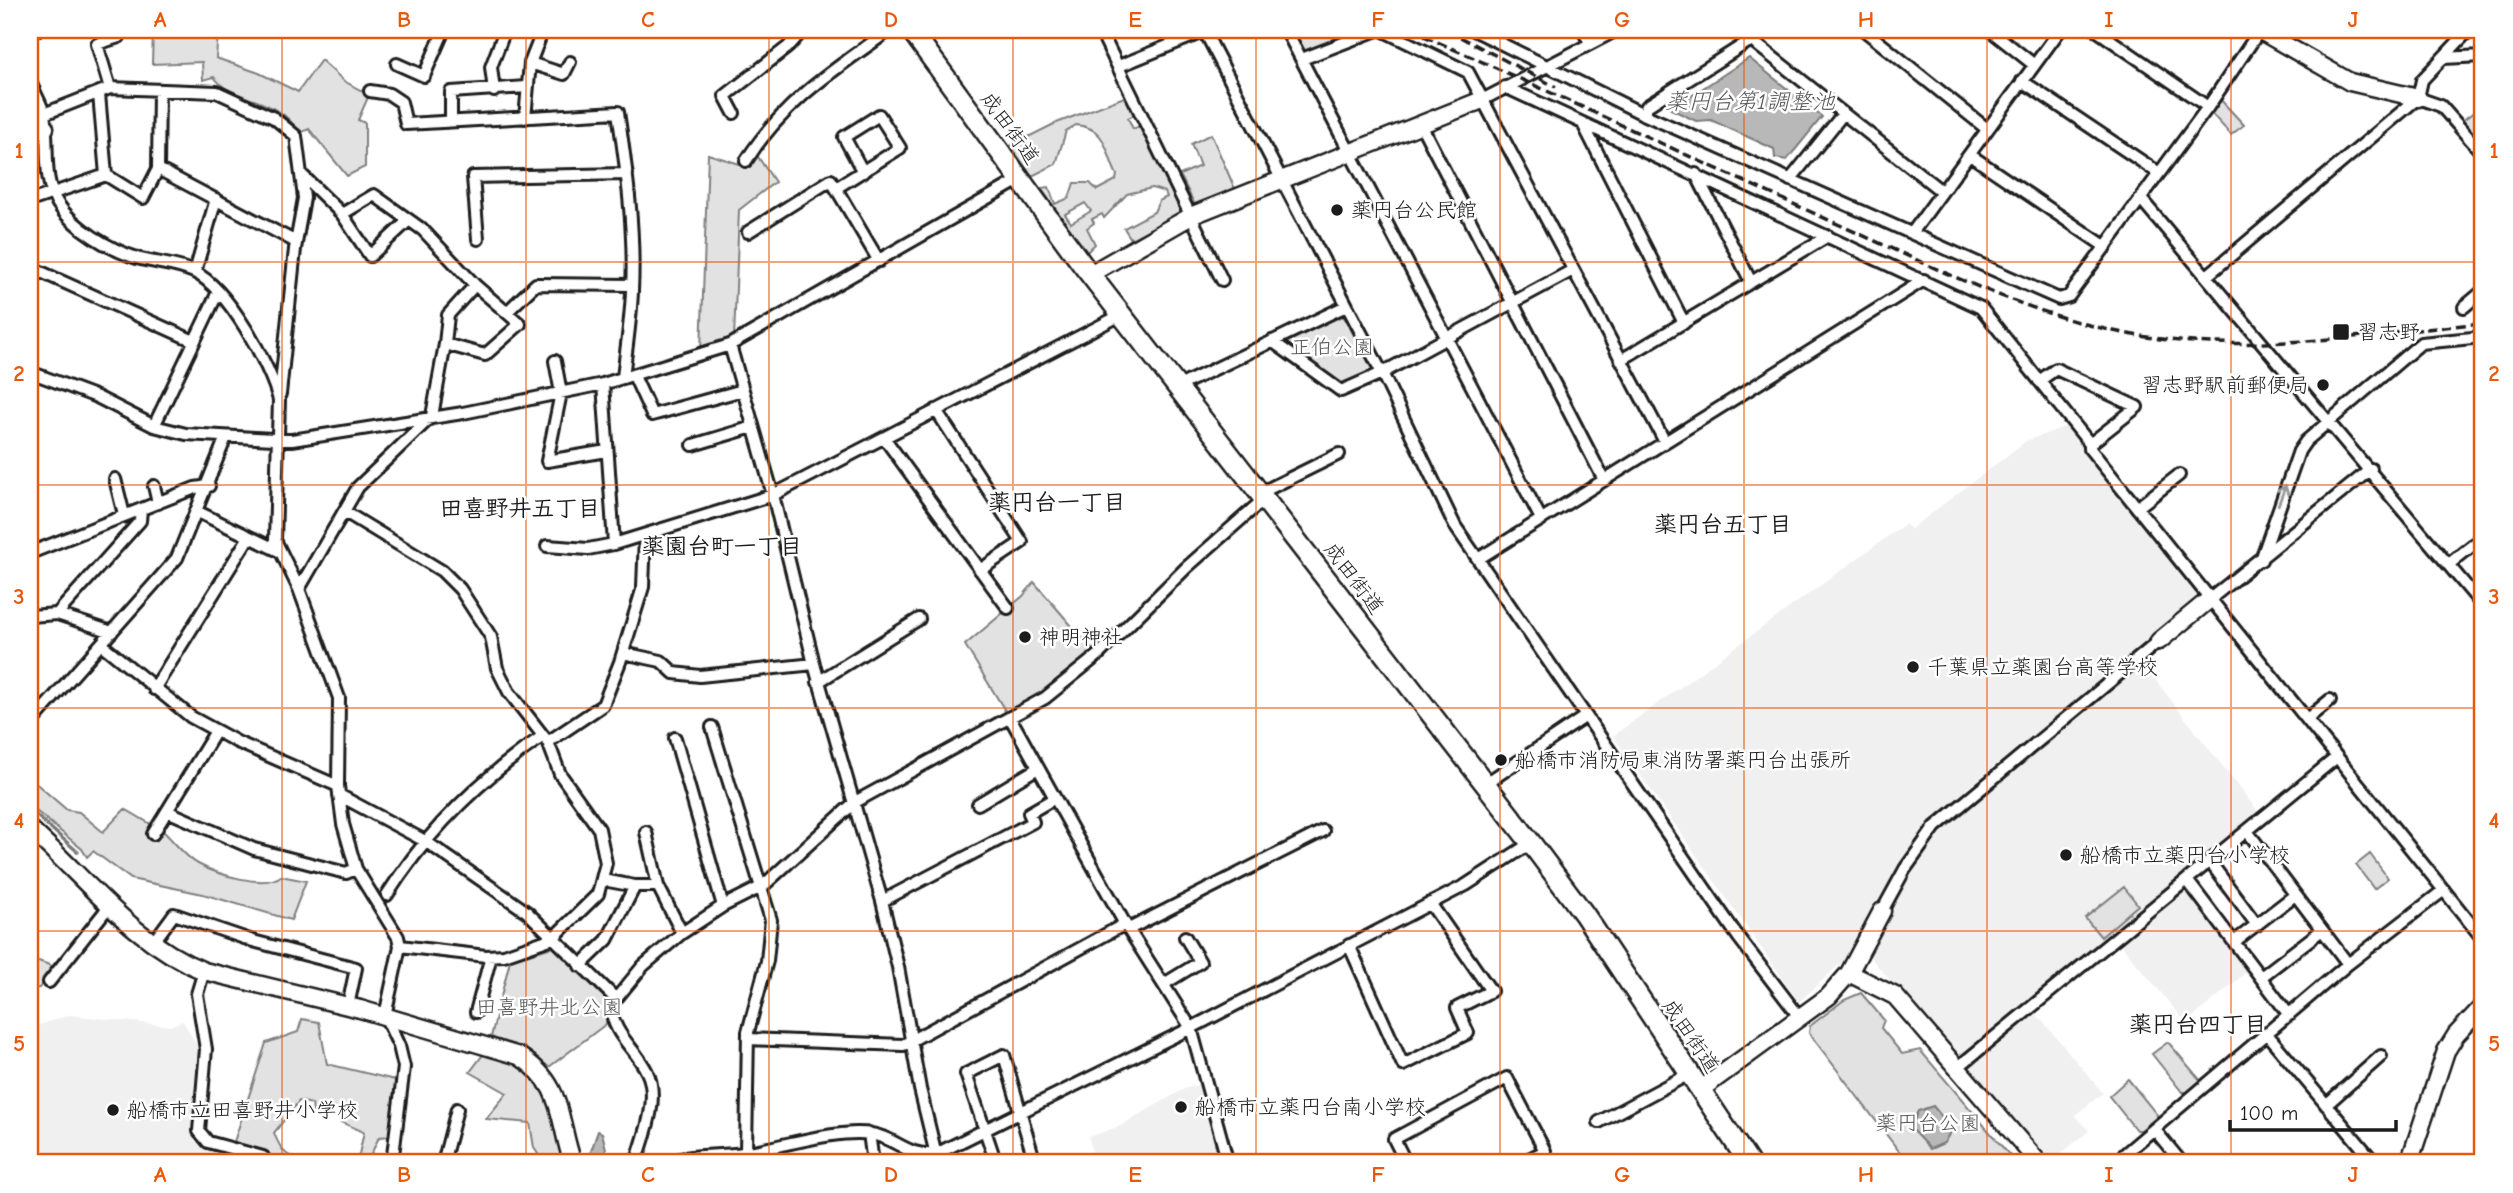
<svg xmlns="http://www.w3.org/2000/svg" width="2513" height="1193" viewBox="0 0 2513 1193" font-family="'Comic Neue','Klee One',sans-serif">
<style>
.built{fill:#f0f0f0}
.green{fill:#e2e2e2;stroke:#7f7f7f;stroke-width:2;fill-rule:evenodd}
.water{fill:#b8b8b8;stroke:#7a7a7a;stroke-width:2}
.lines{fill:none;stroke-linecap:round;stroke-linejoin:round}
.stream{stroke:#7a7a7a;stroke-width:3.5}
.street-casing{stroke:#1c1c1c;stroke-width:16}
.secondary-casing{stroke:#1c1c1c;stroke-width:21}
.highway-casing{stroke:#1c1c1c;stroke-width:24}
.street{stroke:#fff;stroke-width:10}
.secondary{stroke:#fff;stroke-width:16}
.highway{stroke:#fff;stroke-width:19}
.rail{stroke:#1c1c1c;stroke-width:3.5;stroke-dasharray:10 5;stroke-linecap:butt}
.oneway{stroke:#999}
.grid{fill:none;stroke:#e8590c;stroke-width:2;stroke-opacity:0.55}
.poi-dot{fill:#1c1c1c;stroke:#fff;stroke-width:2.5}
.labels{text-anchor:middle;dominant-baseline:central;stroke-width:5;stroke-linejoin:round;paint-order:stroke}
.street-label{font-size:21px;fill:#1c1c1c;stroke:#fff}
.poi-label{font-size:21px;fill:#1c1c1c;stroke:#fff;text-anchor:start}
.park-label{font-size:21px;fill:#575757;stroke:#fff}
.water-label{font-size:23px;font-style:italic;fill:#5a5a5a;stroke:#fff}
.neighbourhood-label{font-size:23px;font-weight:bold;fill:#1c1c1c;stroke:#fff}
.neatline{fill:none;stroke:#e8590c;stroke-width:2.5}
.grid-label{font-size:23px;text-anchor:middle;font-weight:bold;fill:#e8590c}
</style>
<rect width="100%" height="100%" fill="#fff"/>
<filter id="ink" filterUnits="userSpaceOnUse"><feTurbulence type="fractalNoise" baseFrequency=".0143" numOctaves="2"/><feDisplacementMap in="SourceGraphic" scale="14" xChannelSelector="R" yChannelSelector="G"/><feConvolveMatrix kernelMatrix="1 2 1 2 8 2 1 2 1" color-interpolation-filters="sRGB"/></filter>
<g filter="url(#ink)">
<!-- built -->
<path class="built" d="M2067,426L2202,597L1970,786L1925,829L1899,867L1852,953L1799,1002L1613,736L1905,524L1911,529L2026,441Z
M2142,663L2260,814L1964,1056L1952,1053L1871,958L1869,950L1911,873L1940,832L1980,795Z
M2184,887H2187L2249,970L2186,1023L2118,941Z
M2034,1011L2103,1093L2075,1115L2089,1131L2049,1163L1970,1073L1971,1064Z
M69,1015L170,1026L183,1021L200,1051V1086L194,1141L260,1159L262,1163H30V1028Z
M1204,1083L1223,1163H1094L1089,1137L1120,1126L1184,1089Z"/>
<!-- green -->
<path class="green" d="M153,30L218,32L216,58L259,73L298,92L321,60L344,81L369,95L358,120L365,123V167L347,176L309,129L300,133C274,93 233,104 214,77L203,80L202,62L152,64Z
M1293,30H1362L1364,31L1307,54Z
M1127,96L1136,114L1128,118L1133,129L1142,125L1186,210L1131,239L1124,228L1154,212L1159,201L1167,197L1165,192L1152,188L1127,194L1104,218L1102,214L1092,219L1094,223L1087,228L1095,244L1086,253L1041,188L1049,187L1055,204L1069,198L1074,183H1090L1097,190L1116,180L1117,175C1105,152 1108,128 1076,125L1066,131L1056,164L1032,176L1010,146L1054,124ZM1085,203L1091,211L1071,223L1065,214Z
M2219,98L2244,125L2231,135L2210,112Z
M2483,105V147L2462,121Z
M1211,134L1235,189L1195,205L1180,175L1200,166L1191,144Z
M708,154L746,166L756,154L775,182L739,210L734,339L701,351Z
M1338,316L1344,317L1372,368L1371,373L1341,386L1284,342Z
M1034,582L1095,653L1043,696L1009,717L965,645L1023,596Z
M32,780L67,810L79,812L103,832L125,809L152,825L147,835L156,839L162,830C173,840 185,857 198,864C216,874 264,889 281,876L306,881L291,920L203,894L131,879L93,851L87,857L82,849L30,806Z
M2370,854L2388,878L2374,889L2356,865Z
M2124,887L2138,905L2101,937L2085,918Z
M555,946L609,1002L606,1024L549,1067L526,1050L491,1037L510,960Z
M33,959L55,967L39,988L30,989Z
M1861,993L1884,1020L1881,1028L1902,1054L1920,1050L2016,1163H1908L1809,1033L1810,1026L1844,1000Z
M302,1019L319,1022L327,1064L395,1080L391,1136L379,1137L367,1163H357L364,1132L341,1122L342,1112L331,1107L326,1116L313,1113L312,1104L299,1101L274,1133C282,1154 288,1158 310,1163H268L233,1145L266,1043L298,1032Z
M2168,1042L2201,1081L2188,1092H2182L2152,1054Z
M485,1052C553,1074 550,1097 565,1161L542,1160L534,1148L530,1123L486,1119L507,1093L470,1072Z
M2128,1079L2158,1116L2141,1130H2136L2109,1096Z"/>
<!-- water -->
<path class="water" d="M1749,58L1822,117L1787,160L1775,158L1774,149L1711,120L1696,121L1671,109Z
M1933,1106L1952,1129L1944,1143L1930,1149L1910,1128L1918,1111Z
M598,1131L602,1133L606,1149L602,1159L590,1154Z"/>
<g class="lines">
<!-- stream -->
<path class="stream" d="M30,810L78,852"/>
<!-- street casing -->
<g class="street-casing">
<path id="street" d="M1100,30L1222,280
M1204,30L1382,373L1455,526L1739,938L1801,1019
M1286,30L1541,519
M1382,30L1468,72L1665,442
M1474,30L1643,114L2059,299L2069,296L2208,107L2260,30
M1582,30L1591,43
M1864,30L1987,129
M1990,30L2033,64
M2096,30L2208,107
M30,33L37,30
M1751,40L1941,191
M2443,58L2483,56
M1302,59L1377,30
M530,63L564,74L570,62
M397,64L424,76L444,30
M1119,66L1205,31
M30,80C33,92 42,103 44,115C50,144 41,178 58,204C73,228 111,250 137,258C155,263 177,264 194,272C228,288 270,365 279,400L275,540L299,589L339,698L338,786L343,824L356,869L398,937L400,946L385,1016L399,1046L404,1067L392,1163
M2022,81L2159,173
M1505,87L1981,308L2090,444V449L2483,939
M110,88L97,44L119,37
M370,91L389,94L401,102L406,124L618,112C627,172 635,231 632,291C631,320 626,349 623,378
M494,91L491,67L505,30
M99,94L106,175L143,198L158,169L159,90
M2418,98L2441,106L2483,154
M1482,100L1617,30
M734,113L725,96L788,47L803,30
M44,114L110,88L217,92L274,118L296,136L304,198L295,249L280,394
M1643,114L1647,106L1751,40L1762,30
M525,118L530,63L543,30
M451,121V92L527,87
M1583,124L1684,323
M1421,125L1604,480
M1970,155L2106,247
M746,161C783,102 835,69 890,30
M158,169L296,242
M301,174L342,214L370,256L409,220
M1696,174L1751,282
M1790,180L1843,114
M836,188L900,148L879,115L844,137L863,172
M2141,199L2483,606
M30,201L106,175
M748,232L831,180L879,261
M1912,233L2060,30
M478,239L473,177L627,174
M30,267L194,341
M195,272L216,199
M2208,275L2418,98L2422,80L2469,30
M2464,307L2483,291
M507,312L536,284L632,285
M1272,341L1341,391L1382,373L1573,270
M445,344L448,315L475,285
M730,345L773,495L814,664L882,901L898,967L920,1089L938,1163
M1621,360L1828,236
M555,361L561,393L547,461L607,451
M30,372L97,397L154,426L186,434L292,440L463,413L603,384L730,345L1019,180
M634,376L652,415L743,390
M2039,381L2056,369L2137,407L2090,444
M603,384L614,544L773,495L1121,315
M1177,387L1346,306
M936,410L1022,542L980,570
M154,426L218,292
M885,439L1008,608
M693,445L753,427
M115,479L124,515
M154,486L158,503
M1260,493L1339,454
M2137,508L2179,475
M198,512L281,552
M345,512L442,571L460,589L491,637L497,668L509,692L548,742L560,774L599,829L606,863L598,894L553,938L504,955L486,956L400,946
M547,546L588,549L614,544
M30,553L195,488L209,486
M1478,559L1924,280
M2261,560L2299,451L2306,441L2421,343L2483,337
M2449,564L2483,537
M299,589L358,487L432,416L445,344L485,355L520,324L475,285L423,230L374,195L342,214
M2210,599L2371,469
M57,614L140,521L141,509
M30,616L57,614L112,632
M101,644L191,717L237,742L338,786
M623,653L661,661L674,673L700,676L814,664
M818,682L919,619
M154,689L249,537
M1011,719L1125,924L1191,1028L1228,1163
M2307,719L2330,700
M30,724L177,558L226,437
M712,727L771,920L767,961L748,1032L746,1152
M675,738L723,906
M548,742L603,705L620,662L643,587L645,536
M1485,784L1586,716
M339,795L425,841L527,912L615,998
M978,804L1038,768
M167,811L254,849L346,873L356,869
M2247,831L2348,964
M646,832L658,886
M153,834L216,731
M2210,862L2257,925
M603,880L635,886H658L682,933
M2187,880L2289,1015
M387,895C428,830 480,779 543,736
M882,901L1033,822L1029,813L1055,798
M1882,911L1905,869L1935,827L2159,641
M1131,928L1323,831
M2234,942L2295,895
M152,944L174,914L253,941L356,968L348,1006
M1349,945L1403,1065L1468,1033L1457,1008L1491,991L1430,903
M580,966L607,940L635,886
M204,971L197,994L206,1049L199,1131L208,1142L263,1157L265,1163
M2261,977L2322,930
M49,982L110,905
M1164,984L1200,962L1185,937
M476,1012L491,956
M2267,1034L2375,1163
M748,1039L903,1045L1125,924
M1957,1068L2337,757
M2326,1105L2381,1056
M1599,1122L1689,1074
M2154,1129L2182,1163
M869,1133L873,1163
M427,1163H438
M443,1163L457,1109
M636,1163C644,1137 660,1098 647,1072C635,1047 612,1035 611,1005L643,966L682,933L723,906L763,886L855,802L1045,698L1097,656L1187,567L1264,499
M669,1163C693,1153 717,1157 743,1153C777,1148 839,1128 871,1134C897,1138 906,1157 936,1154L1191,1028L1466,885L1531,843
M996,1163L966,1074L1004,1055L1035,1163
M1406,1163L1394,1139L1507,1078L1545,1151L1521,1163
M2114,1163L2348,964L2444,890"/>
</g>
<!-- secondary casing -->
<g class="secondary-casing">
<path id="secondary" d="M2259,30L2350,82L2418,98
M30,126L45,128
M1090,274L1193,215L1482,100
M2159,641L2210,599
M30,829C86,878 133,943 204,971L360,1009L519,1056C565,1085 557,1118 573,1163
M1849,973L1895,996L2039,1163
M1700,1090L1829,996L1849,973L1882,911
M2409,1163L2446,1051L2456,1035L2483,1006"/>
</g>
<!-- highway casing -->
<g class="highway-casing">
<path id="highway" d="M911,30L1082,264L1531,843L1584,914L1749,1163"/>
</g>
<!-- street -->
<use href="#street" class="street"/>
<!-- secondary -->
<use href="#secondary" class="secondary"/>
<!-- highway -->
<use href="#highway" class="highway"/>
<!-- rail -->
<path class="rail" d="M1410,30C1555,93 1698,161 1842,226C1947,273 2053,328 2170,340C2273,351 2380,333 2483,323
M1447,30L1556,87"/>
</g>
<!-- one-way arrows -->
<defs><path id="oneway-shaft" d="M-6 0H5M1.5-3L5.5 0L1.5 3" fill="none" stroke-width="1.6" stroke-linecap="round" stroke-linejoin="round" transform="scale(1.75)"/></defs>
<use class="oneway" href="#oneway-shaft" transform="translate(2282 495) rotate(-69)"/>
</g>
<!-- grid -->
<path class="grid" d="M282,30V1163M526,30V1163M769,30V1163M1013,30V1163M1256,30V1163M1500,30V1163M1744,30V1163M1987,30V1163M2231,30V1163M30,262H2483M30,485H2483M30,708H2483M30,931H2483"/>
<!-- markers -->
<g class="poi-dot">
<circle cx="1337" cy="210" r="7"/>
<rect x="2332" y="323" width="18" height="18" rx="3.5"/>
<circle cx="2323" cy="385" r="7"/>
<circle cx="1025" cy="637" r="7"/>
<circle cx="1913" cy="667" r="7"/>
<circle cx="1501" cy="760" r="7"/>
<circle cx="2066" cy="855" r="7"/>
<circle cx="1181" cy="1107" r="7"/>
<circle cx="113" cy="1110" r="7"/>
</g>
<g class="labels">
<!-- street labels -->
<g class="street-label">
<text transform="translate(1010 128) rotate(54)">成田街道</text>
<text transform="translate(1354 578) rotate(53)">成田街道</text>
<text transform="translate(1691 1036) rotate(56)">成田街道</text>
</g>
<!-- poi labels -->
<g class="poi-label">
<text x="1351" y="210">薬円台公民館</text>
<text x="2357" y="332">習志野</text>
<text x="2309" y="385" text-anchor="end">習志野駅前郵便局</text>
<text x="1039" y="637">神明神社</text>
<text x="1927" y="667">千葉県立薬園台高等学校</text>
<text x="1515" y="760">船橋市消防局東消防署薬円台出張所</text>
<text x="2080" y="855">船橋市立薬円台小学校</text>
<text x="1195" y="1107">船橋市立薬円台南小学校</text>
<text x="127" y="1110">船橋市立田喜野井小学校</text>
</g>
<!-- park labels -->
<g class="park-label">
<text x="1332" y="347">正伯公園</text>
<text x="549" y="1007">田喜野井北公園</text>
<text x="1928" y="1123">薬円台公園</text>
</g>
<!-- water labels -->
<g class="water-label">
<text x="1750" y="101">薬円台第1調整池</text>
</g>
<!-- neighbourhood labels -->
<g class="neighbourhood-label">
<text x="1057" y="502">薬円台一丁目</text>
<text x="520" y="508">田喜野井五丁目</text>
<text x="1723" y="524">薬円台五丁目</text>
<text x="722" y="546">薬園台町一丁目</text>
<text x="2198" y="1024">薬円台四丁目</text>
</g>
</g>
<!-- margin -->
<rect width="2513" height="1193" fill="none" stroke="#fff" stroke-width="77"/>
<!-- scale -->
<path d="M2230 1120v10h166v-10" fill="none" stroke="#1c1c1c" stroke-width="3.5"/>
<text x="2240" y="1120" font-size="21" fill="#1c1c1c" stroke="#ffffff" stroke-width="5" paint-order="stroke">100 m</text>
<rect x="38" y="38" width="2436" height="1116" class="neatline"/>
<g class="grid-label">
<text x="160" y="27">A</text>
<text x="404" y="27">B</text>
<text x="648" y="27">C</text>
<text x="891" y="27">D</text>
<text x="1135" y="27">E</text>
<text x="1378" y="27">F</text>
<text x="1622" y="27">G</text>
<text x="1866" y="27">H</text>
<text x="2109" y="27">I</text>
<text x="2353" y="27">J</text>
<text x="19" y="158">1</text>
<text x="2494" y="158">1</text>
<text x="19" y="381">2</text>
<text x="2494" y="381">2</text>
<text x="19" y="604">3</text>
<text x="2494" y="604">3</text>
<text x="19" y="828">4</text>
<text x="2494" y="828">4</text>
<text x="19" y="1051">5</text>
<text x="2494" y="1051">5</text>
<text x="160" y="1182">A</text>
<text x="404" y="1182">B</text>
<text x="648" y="1182">C</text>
<text x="891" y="1182">D</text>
<text x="1135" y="1182">E</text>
<text x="1378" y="1182">F</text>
<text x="1622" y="1182">G</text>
<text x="1866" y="1182">H</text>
<text x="2109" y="1182">I</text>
<text x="2353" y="1182">J</text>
</g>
</svg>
